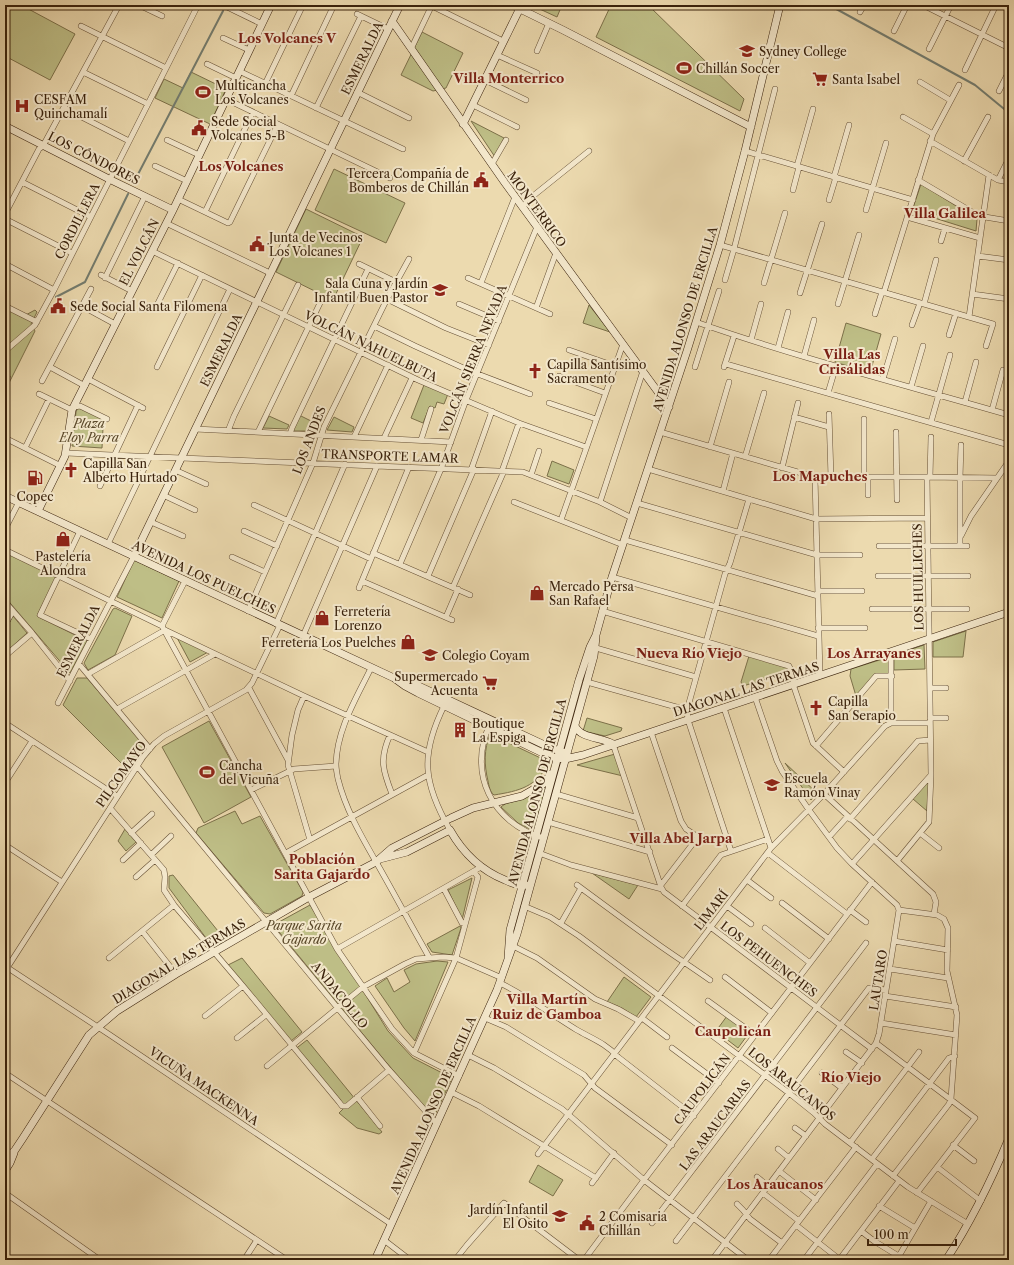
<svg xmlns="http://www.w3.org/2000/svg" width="1014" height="1265" viewBox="0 0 1014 1265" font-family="'Libre Caslon Text',serif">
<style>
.green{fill:#bebe86;stroke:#7c7049}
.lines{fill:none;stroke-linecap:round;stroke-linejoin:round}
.stream{stroke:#747d70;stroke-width:2}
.street-casing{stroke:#665035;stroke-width:6}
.secondary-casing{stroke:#3a220c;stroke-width:8}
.street{stroke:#f3e7cb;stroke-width:5}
.secondary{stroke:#f3e7cb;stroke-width:7}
.labels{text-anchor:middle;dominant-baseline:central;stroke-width:4;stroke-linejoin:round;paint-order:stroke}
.poi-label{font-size:12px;fill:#3a220c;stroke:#f3e7cb;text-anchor:start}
.street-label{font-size:12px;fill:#3a220c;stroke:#f3e7cb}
.park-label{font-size:12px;font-style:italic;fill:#5b492a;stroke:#f3e7cb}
.neighbourhood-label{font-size:13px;font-weight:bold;fill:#7a1f14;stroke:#f3e7cb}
</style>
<rect width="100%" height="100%" fill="#ecdaaf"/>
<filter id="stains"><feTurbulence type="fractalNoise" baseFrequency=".005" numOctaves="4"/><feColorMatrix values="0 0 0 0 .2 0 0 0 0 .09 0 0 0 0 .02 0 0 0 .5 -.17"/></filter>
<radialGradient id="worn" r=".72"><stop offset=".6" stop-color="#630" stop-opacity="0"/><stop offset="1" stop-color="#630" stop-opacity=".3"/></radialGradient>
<!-- green -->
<path class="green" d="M5,5H21L75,34L50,80L5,56Z
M531,5H562L557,17Z
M611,5H648L744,99L740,111L596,37Z
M422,32L463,53L446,88L433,91L401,75Z
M191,72L226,89L210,124L155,98L164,79L183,88Z
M471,121L504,138L495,157Z
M334,169L405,203L386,243L315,210Z
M921,184L977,219L976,231L912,211Z
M306,209L363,237L333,300L276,272Z
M589,305L610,332L583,323Z
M5,308L22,317L35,310L37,312L31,324L35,331L6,389Z
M846,323L881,334L870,373L835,362Z
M424,385L448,394L444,404L437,402L435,408L430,406L423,423L411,418Z
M78,407L106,421L103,428L102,448L72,446L76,412Z
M299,415L323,427L321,431H291Z
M269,416L289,425L287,429L263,428Z
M334,417L354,427L352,432L327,430Z
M552,461L574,470L569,484L547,476Z
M5,552L56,577L37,616L87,641L70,673L5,597Z
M134,560L179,581L162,618L117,597Z
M115,608L132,616L115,655L88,670L84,663L113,609Z
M13,616L27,633L5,653V630Z
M966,631L963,657H933V642Z
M175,634L210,651L190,662Z
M924,645L925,669L894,670V655Z
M749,656L788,667L789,672L743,686L741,682Z
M889,657V674H875L856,696L850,676L851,669Z
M77,678H87L144,745L127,769L63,705Z
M587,718L622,728L621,731L605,736L583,731Z
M209,721L251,797L204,823L162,747Z
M490,734L549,762C537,787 519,791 494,795C490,792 489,786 488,781C484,765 484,749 490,734Z
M615,754L623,776L577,765Z
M785,763L817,793L811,800Z
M929,780L927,811L913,799Z
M543,787L545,790L535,828L532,830L518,823L501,807C506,802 514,802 521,799C530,796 536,792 543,787Z
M235,811L242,824L260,816L303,892L302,896L270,914L264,913L196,833L198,828Z
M125,829L136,842L126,851L118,841Z
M592,873L638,885L629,899Z
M173,875L226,941L214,948L209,942L169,888V876Z
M472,878L462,920L448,890Z
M310,905L388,1031L413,1058L452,1078L434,1117L385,1061L275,927L279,922Z
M460,926L461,928L452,955L432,952L427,944Z
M242,958L302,1032L291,1041L228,965Z
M437,961L448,962L415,1041L404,1028L375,986L387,978L394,992L410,982L404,970L416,964Z
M624,977L651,997L636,1017L622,1008L607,1002Z
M727,1016L749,1033L738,1048L716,1031Z
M307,1040L382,1132L379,1134L357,1128L339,1113L343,1109L294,1050Z
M538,1165L563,1180L553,1196L529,1182Z"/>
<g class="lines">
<!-- stream -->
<path class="stream" d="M829,5L975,85L1009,113
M135,180L223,11
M56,297L85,282L128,194"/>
<!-- street casing -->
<g class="street-casing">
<path id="street" d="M139,5L162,16
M223,5L262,24
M339,5L341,6
M923,5L1009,48
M432,6L503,41
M860,12L864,5
M357,14L388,29
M81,26L166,68
M894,31L907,5
M223,38L249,50
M411,49L432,5
M929,49L951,5
M537,51L549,23
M497,55L537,73
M207,64L236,78
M965,70L996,5
M239,71L403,149
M83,72L148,104
M485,80L526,100
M920,82L950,100
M265,84L303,5
M999,91L1009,71
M357,92L409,118
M291,96L334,5
M226,99L390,178
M473,105L517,127
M64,108L129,141
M316,108L361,16
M903,117L933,134
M167,140L199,155
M930,141L989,175L998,180L1009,182
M745,151L913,200
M964,161L988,117
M492,164L506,140
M155,166L187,181
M797,166L813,109
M834,177L849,125
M918,180L979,216L1009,221
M998,180L1009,158
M22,182L91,217
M793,190L799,167
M178,199L228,223L230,222L278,124
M829,200L836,177
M523,207L528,200L589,151
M866,210L886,143
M205,212L253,112
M5,214L39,149L43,146L119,5
M907,217L980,238
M5,219L72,253
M166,223L270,273
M941,241L945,228
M720,245L993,324L986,346
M152,251L418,380L519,423L586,447
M978,256L1009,260
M5,264L54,290
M359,264L396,282
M101,275L132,291
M105,278L145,196
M468,278L550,314
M725,280L734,249L775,89
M481,283L515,197
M764,283L785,213
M884,292L933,134L959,85
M800,293L822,224
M972,294L1009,299
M387,299L446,328L489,345
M459,304L499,321
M838,304L859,235
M924,304L936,260
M157,305L178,263
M5,306L37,322
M82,306L115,324
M536,308L556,253
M875,314L882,292
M969,317L989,175
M696,322C799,358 905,385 1009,415
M912,325L920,303
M374,326L415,346L470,371L530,394
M949,335L956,313
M751,340L761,304
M778,348L788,312
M569,350L615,366
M5,351L35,325L54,290L198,5
M804,356L814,320
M726,364L1009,445
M50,367L85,386
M157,367L202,275
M695,367L719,291
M724,367L734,336
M5,373L8,378
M559,376L605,393
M88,379L143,408
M883,379L895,339
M42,381L91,289
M911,387L923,346
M828,393L836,366
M39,394L72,410
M965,402L976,362
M549,403L596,419
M74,407L80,406L107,419
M992,410L1003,370
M829,414L831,477
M794,417L829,427
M864,419V477
M931,422L950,355
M195,429L451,442
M228,431L234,416L298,285
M258,432L321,301
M660,432L815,477H927L997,478
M896,432L897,500
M290,434L292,428L368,269
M354,437L388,365
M5,438L61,466
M384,438L412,378
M421,440L431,409
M710,447L729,382
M25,448L49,399
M66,453L181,458L523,472L600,502L632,518
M745,457L764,393
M782,468L798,403
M648,469L816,519L927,518
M175,470L206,484
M471,470L492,411
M502,471L519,423
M531,475L539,451
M815,477L820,676
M868,477V495
M930,477L931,437
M100,486L138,405
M723,491L733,453
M163,495L195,510
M514,502L623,545
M600,502L643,371
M637,503L817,555H860
M254,505L371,559
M561,520L623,344
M151,522L183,536
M5,529L19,502
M80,531L40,615L91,639
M244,531L277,546
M961,536L971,516L1009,461
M625,540L818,596
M108,544L230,289
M879,546H967
M960,546V478L961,445
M5,550L162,626
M373,553L470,595
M232,557L265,572
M400,564L441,469L466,400L537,227
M428,576L474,469
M878,576H968
M612,577L818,636
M362,581L452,620
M453,587L504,471
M359,588L409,467
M818,591H862
M5,602L32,633L70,681
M872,609H967
M248,611L313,463L324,427L387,299L409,259
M602,611L789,666L793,674V684L813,743L844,772
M446,617L458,589
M276,624L345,464
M5,625L13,611
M162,626L337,949L392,1029L414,1053L459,1076
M162,626L185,581
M818,628H865
M303,636L377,466
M596,648L696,677
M891,652V723
M5,656L32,633
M79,664L150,749
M371,668C356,699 337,729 336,764C336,769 337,774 338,779C346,811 363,839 379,867C396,897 412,927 429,957
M88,674L165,630L304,696L428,752
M587,682L687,710
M249,688L288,760
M930,688H946
M304,696L298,710L292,735L288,765L310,840
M58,703L134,556
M444,706C420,755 423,783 450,830
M724,708L771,848
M117,709L215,654
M930,718H946
M5,723L117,796
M490,724C467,773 492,823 543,838
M651,732L681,821L686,829L698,837L661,885
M390,735C379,759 383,771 392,794
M613,744L661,887L664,892L872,1049
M816,746L876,676H892
M137,766L389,1070L437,1124
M5,783L32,741
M251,790L294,769L336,766
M556,794L638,818
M824,794L933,894L936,902L934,914
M110,808L164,870L165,877L164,890L174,905L243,986L339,1102L342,1106H347L389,1070
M850,819L918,741L930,740
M548,822L650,852
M131,833L152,814
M920,833L939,848
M829,837L848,816
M5,845L62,882
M731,851L688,720L687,710L725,574L730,563L749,499
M286,853L428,775
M539,853L571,865L662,889
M768,853L847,914
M151,855L171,836
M123,860L141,843
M897,861L929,822L931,775
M852,864L931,775L927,477
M136,877L155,860
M747,880L771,898
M577,885C604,905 631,925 659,945C676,957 693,968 710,980
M444,889L462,923L465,924
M782,903L829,939
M524,906L550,917L579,936L789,1093L814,1113L825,1124L908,1187L968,1224
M682,906L721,855L768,839
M727,906L751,924
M850,910L866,922
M561,923L581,888
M765,928L810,963
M142,931L176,974
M894,941L948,950
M513,946L537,958L595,999L618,1009L639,1021
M337,949L481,867
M109,958L174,905
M5,966L110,1035L391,1224
M7,968L143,757L154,744L164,736L246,690L252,683L280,625
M890,969L948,978
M725,977L772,1013
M500,983C527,996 551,1014 577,1030C591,1038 607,1044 618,1057L694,1116
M885,996L956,1007
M708,1001L755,1035
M205,1016L243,986
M485,1018L506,1027L584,1075L595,1088L672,1145
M642,1018L667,1037
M881,1023L956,1035
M237,1038L266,1015
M876,1043L975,1118L917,1193
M672,1048L719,1083
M846,1052L862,1063
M414,1053L456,958L478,877L474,872
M468,1055L494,1068L562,1109L644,1180L748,1260
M267,1066L363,987L405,964L416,959L443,957L456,958L502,978
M5,1073L287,1260
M822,1073L842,1088
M451,1092L479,1106L596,1178
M357,1097L380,1126
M795,1128L806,1136
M850,1143L919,1052
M953,1145L974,1161
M778,1149L789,1158
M538,1154L771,848L824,794L885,726L891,723H930
M872,1159L946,1062L949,1058L955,1056
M937,1167L981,1201
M779,1171L816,1200
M893,1176L949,1104L951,1099L957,1015L947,971L948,928L944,919L937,915L899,910
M757,1177L768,1186
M592,1183L614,1153
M5,1193L100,1260
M763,1193L799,1221
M737,1204L743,1210L750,1219L782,1243
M879,1206L915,1228
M652,1223L866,943
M796,1225L839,1259
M861,1231L874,1241L905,1260
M384,1240L410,1260
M676,1241L869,988L886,990
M899,1256L931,1201
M244,1260L257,1240
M455,1260L467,1245L504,1203L579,1260
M584,1260L644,1180L872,882
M712,1260L876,1043L879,1034L899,910L897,905L852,864L837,848L809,810L782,771L777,761L755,697
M769,1260L856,1147
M804,1260L877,1164
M839,1260L899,1181"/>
</g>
<!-- secondary casing -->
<g class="secondary-casing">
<path id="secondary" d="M512,5L563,30L751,127
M392,21L505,183L669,407
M463,124L521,6
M5,126L109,179L173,210
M5,496L394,678L405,686L418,693L549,756L557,758L565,759L583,755L1009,612
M38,511L65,456L72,410L173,210L271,5
M134,556L400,5
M395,678L406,680L551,748L563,752
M575,726C581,739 602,737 613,744
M380,859L407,852L450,830C463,853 480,870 505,880C511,883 519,886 526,885
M508,958L510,930L579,680L590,647L596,635L612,577L687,351L720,245L745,151L780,5
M5,1160L15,1150L23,1138L89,1035L117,1011L176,974L309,897L376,862L392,848L451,818L473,808L522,796L543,784L551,774
M5,1171L10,1163L14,1153
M375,1260L497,990L517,934L594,656L596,637
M946,1260C971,1222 991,1181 1009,1138"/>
</g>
<!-- street -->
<use href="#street" class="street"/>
<!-- secondary -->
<use href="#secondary" class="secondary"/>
</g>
<!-- icons -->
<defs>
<g id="school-bare" transform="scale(1.2)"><path d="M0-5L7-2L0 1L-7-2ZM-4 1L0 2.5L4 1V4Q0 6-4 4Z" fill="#8f2418" stroke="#f3e7cb" stroke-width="2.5" paint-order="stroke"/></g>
<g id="stadium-bare" transform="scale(1.2)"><path d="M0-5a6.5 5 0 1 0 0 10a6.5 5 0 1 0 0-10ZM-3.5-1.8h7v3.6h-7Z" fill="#8f2418" stroke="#f3e7cb" stroke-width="2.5" paint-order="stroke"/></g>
<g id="supermarket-bare" transform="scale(1.2)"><path d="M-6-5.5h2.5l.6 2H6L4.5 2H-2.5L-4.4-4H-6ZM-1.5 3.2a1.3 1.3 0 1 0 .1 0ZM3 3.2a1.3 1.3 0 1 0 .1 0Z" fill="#8f2418" stroke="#f3e7cb" stroke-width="2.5" paint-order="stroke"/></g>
<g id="hospital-bare" transform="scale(1.2)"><path d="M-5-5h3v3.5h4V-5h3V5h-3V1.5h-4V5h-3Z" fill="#8f2418" stroke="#f3e7cb" stroke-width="2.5" paint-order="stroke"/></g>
<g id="civic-bare" transform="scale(1.2)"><path d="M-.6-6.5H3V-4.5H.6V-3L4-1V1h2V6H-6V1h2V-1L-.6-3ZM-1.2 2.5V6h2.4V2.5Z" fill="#8f2418" stroke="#f3e7cb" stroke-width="2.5" paint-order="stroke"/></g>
<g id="church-bare" transform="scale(1.2)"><path d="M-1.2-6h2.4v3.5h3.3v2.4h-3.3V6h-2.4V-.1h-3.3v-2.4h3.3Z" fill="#8f2418" stroke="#f3e7cb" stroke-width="2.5" paint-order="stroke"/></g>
<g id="fuel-bare" transform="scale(1.2)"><path d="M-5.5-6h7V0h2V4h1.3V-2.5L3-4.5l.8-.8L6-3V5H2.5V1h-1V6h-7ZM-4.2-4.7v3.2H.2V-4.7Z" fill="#8f2418" stroke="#f3e7cb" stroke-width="2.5" paint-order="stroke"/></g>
<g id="shop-bare" transform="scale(1.2)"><path d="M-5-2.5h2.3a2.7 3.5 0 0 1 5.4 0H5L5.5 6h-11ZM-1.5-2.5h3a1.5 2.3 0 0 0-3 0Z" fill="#8f2418" stroke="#f3e7cb" stroke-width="2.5" paint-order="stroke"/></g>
<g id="building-bare" transform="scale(1.2)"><path d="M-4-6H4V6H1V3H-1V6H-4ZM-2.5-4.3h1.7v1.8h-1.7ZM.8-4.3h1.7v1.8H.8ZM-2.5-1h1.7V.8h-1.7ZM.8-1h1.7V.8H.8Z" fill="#8f2418" stroke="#f3e7cb" stroke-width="2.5" paint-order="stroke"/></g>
</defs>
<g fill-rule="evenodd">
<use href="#school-bare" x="747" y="51"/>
<use href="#stadium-bare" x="684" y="68"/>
<use href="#supermarket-bare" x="820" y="79"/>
<use href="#stadium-bare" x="203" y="92"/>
<use href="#hospital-bare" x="22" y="106"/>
<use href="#civic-bare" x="199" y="128"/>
<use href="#civic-bare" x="481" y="180"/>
<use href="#civic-bare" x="257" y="244"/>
<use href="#school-bare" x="440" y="290"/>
<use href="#civic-bare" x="58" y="306"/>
<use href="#church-bare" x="535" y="371"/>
<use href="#church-bare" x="71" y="470"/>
<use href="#fuel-bare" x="35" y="478"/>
<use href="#shop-bare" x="63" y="539"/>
<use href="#shop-bare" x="537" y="593"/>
<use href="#shop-bare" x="322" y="618"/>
<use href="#shop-bare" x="408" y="642"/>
<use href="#school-bare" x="430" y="655"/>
<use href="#supermarket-bare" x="490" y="683"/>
<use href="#church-bare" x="816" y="708"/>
<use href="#building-bare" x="460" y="730"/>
<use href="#stadium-bare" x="207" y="772"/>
<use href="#school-bare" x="772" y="785"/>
<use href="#school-bare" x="560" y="1216"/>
<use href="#civic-bare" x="587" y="1223"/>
</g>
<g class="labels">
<!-- poi labels -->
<g class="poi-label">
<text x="759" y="51">Sydney College</text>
<text x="696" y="68">Chillán Soccer</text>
<text x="832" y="79">Santa Isabel</text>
<text x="215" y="85">Multicancha<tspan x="215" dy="14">Los Volcanes</tspan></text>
<text x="34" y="99">CESFAM<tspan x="34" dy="14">Quinchamalí</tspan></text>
<text x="211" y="121">Sede Social<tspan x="211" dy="14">Volcanes 5-B</tspan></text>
<text x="469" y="173" text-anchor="end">Tercera Compañía de<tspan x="469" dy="14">Bomberos de Chillán</tspan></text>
<text x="269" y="237">Junta de Vecinos<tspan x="269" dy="14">Los Volcanes 1</tspan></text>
<text x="428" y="283" text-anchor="end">Sala Cuna y Jardín<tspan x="428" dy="14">Infantil Buen Pastor</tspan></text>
<text x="70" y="306">Sede Social Santa Filomena</text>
<text x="547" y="364">Capilla Santísimo<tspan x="547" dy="14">Sacramento</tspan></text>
<text x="83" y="463">Capilla San<tspan x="83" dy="14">Alberto Hurtado</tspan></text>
<text x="35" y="496" text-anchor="middle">Copec</text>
<text x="63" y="556" text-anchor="middle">Pastelería<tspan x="63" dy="14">Alondra</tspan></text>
<text x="549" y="586">Mercado Persa<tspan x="549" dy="14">San Rafael</tspan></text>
<text x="334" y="611">Ferretería<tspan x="334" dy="14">Lorenzo</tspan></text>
<text x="396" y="642" text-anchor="end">Ferretería Los Puelches</text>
<text x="442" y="655">Colegio Coyam</text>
<text x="478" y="676" text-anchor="end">Supermercado<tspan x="478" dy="14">Acuenta</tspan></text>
<text x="828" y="701">Capilla<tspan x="828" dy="14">San Serapio</tspan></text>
<text x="472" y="723">Boutique<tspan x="472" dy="14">La Espiga</tspan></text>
<text x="219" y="765">Cancha<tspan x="219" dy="14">del Vicuña</tspan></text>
<text x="784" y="778">Escuela<tspan x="784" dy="14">Ramón Vinay</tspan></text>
<text x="548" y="1209" text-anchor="end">Jardín Infantil<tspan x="548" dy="14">El Osito</tspan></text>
<text x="599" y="1216">2 Comisaria<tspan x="599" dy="14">Chillán</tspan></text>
</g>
<!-- street labels -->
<g class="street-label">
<text transform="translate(362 58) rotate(-64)">ESMERALDA</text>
<text transform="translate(94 158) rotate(27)">LOS CÓNDORES</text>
<text transform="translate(537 209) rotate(54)">MONTERRICO</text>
<text transform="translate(77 221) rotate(-63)">CORDILLERA</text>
<text transform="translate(139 252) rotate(-63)">EL VOLCÁN</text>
<text transform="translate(685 319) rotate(-73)">AVENIDA ALONSO DE ERCILLA</text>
<text transform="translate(371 346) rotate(26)">VOLCÁN NAHUELBUTA</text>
<text transform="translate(221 350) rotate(-64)">ESMERALDA</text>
<text transform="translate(473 359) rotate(-68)">VOLCÁN SIERRA NEVADA</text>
<text transform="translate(309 440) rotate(-69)">LOS ANDES</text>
<text transform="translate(390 456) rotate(2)">TRANSPORTE LAMAR</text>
<text transform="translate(204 577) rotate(25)">AVENIDA LOS PUELCHES</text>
<text transform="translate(918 577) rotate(-91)">LOS HUILLICHES</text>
<text transform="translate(78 641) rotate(-63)">ESMERALDA</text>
<text transform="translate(746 689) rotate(-18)">DIAGONAL LAS TERMAS</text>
<text transform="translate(121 774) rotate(-55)">PILCOMAYO</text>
<text transform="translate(537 792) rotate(-75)">AVENIDA ALONSO DE ERCILLA</text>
<text transform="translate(711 910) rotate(-52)">LIMARÍ</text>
<text transform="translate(769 959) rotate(37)">LOS PEHUENCHES</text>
<text transform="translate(179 961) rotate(-31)">DIAGONAL LAS TERMAS</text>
<text transform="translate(878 980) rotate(-81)">LAUTARO</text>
<text transform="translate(340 995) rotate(51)">ANDACOLLO</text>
<text transform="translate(792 1084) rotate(39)">LOS ARAUCANOS</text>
<text transform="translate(204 1086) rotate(34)">VICUÑA MACKENNA</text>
<text transform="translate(702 1089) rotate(-53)">CAUPOLICÁN</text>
<text transform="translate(433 1105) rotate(-66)">AVENIDA ALONSO DE ERCILLA</text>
<text transform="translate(715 1125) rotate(-53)">LAS ARAUCARIAS</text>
</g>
<!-- park labels -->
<g class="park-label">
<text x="89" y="423">Plaza<tspan x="89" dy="14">Eloy Parra</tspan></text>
<text x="304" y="925">Parque Sarita<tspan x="304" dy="14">Gajardo</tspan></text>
</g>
<!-- neighbourhood labels -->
<g class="neighbourhood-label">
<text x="287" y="38">Los Volcanes V</text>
<text x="509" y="78">Villa Monterrico</text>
<text x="241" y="166">Los Volcanes</text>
<text x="945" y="213">Villa Galilea</text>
<text x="852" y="354">Villa Las<tspan x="852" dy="15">Crisálidas</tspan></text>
<text x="820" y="476">Los Mapuches</text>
<text x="689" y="653">Nueva Río Viejo</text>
<text x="874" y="653">Los Arrayanes</text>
<text x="681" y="838">Villa Abel Jarpa</text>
<text x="322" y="859">Población<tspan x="322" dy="15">Sarita Gajardo</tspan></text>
<text x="547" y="999">Villa Martín<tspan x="547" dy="15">Ruiz de Gamboa</tspan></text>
<text x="733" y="1031">Caupolicán</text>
<text x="851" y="1077">Río Viejo</text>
<text x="775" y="1184">Los Araucanos</text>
</g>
</g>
<!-- margin -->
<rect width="1014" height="1265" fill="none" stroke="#ecdaaf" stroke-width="20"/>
<rect x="6" y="6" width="1002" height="1253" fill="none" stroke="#3a220c" stroke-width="2"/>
<rect x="10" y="10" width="994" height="1245" fill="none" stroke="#3a220c"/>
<!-- scale -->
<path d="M868 1239v6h88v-6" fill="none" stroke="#3a220c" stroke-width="2"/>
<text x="874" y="1239" font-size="12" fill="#3a220c" stroke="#f3e7cb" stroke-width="3" paint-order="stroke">100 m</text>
<rect width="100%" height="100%" filter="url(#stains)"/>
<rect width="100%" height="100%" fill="url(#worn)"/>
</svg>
